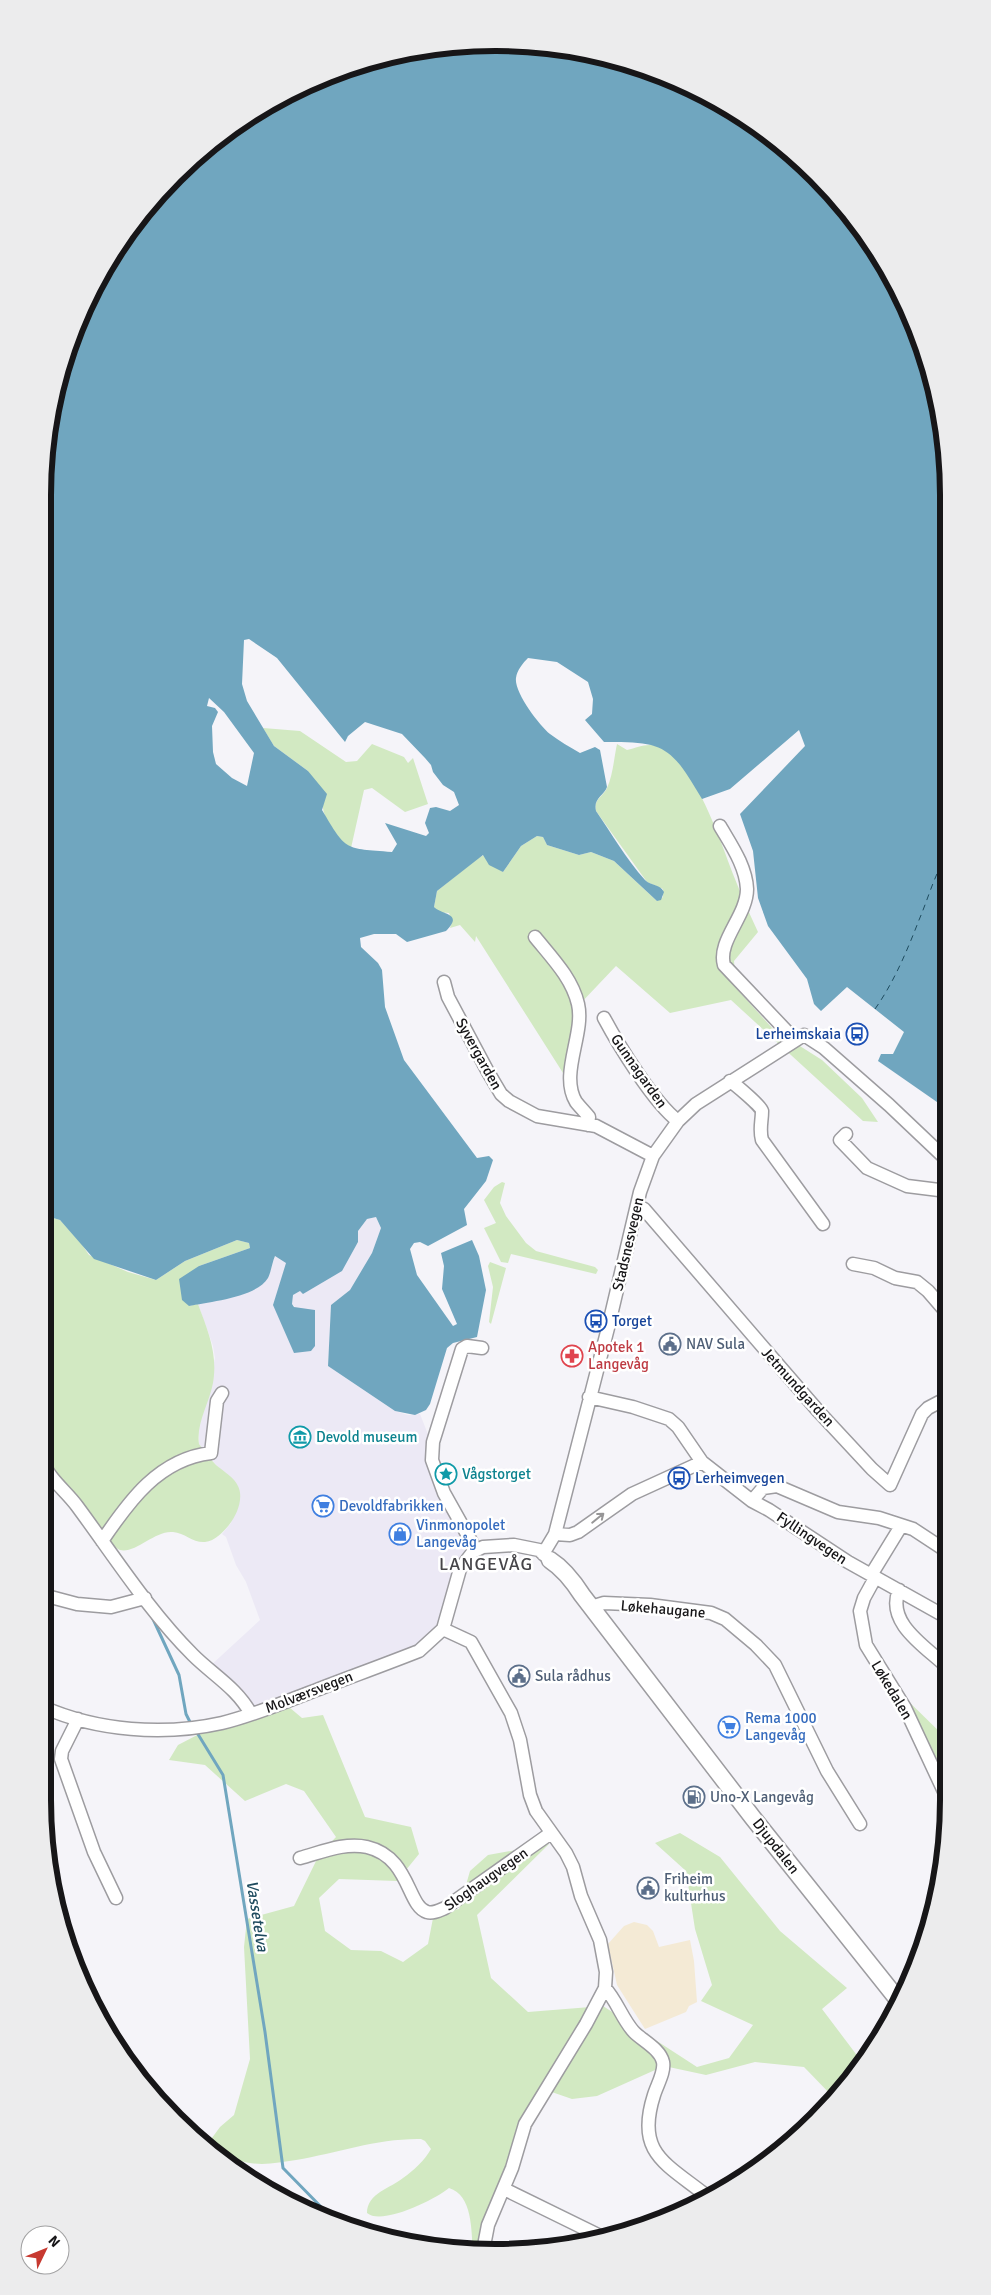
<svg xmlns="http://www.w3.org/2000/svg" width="991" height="2295" viewBox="0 0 991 2295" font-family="Signika,sans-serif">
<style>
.built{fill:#ece9f5}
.education{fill:#f4ead5}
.green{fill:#d2e9c2}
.water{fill:#70a6bf;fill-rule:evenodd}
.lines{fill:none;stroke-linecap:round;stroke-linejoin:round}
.stream{stroke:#70a6bf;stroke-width:3}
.ferry{stroke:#1e4b5e;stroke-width:1;stroke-dasharray:6 5;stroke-linecap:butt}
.minor-casing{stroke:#9d9ca0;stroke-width:15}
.major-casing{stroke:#9d9ca0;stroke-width:19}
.minor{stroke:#fff;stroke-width:12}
.major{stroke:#fff;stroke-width:16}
.oneway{stroke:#979697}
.labels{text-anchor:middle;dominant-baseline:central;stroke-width:5;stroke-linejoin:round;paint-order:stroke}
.transit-label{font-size:15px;fill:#164399;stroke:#fff;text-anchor:start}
.street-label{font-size:15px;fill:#171618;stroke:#fff}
.service-label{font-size:15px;fill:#4e5e75;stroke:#fff;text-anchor:start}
.health-label{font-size:15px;fill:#be3a42;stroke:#fff;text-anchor:start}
.culture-label{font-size:15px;fill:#0d838f;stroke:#fff;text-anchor:start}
.shop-label{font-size:15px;fill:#366cbe;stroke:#fff;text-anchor:start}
.water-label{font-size:16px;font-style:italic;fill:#1e4b5e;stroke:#fff}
.quarter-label{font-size:18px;letter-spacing:1px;fill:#464549;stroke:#fff}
.rim{fill:none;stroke:#171618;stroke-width:6}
</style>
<rect width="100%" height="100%" fill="#f5f4f9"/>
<!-- built -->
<path class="built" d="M376,1217L381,1228L372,1253L350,1290L331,1305L328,1366L395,1411L408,1415L420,1414L468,1537L444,1629L417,1653L252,1712L209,1667L260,1620L246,1582L236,1565L226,1537L222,1534L231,1523L238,1486L216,1465L199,1444V1428L215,1358L213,1346L198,1304L245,1293L268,1278L275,1256L287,1263L273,1305L297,1309L292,1304L293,1295L300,1291L358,1243V1231L367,1219Z"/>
<!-- education -->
<path class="education" d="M634,1922L647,1925L653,1931L659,1947L690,1940L694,1961L697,2002L689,2006L686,2012L645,2029L617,1985L608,1944L624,1926Z"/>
<!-- green -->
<path class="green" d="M263,728L300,731L346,762L357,761L372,744L404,757L408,763L413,758L428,804L405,812L372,788L364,790L351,848C340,842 321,817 323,804L308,771L274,746Z
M617,744L627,750C639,747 648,742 660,747C696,763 721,844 735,879C742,897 750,915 758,932L734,961L736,988L773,1029L822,1060L862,1098L878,1122L863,1121L731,1000L670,1013L616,966L579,1005L570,1084L476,936L475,942L460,925L450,928L452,922L449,913L438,912L434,907L437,891L478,858L484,855L503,872L521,846L537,836L543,837L547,845L579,855L591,852L614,861L657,901L663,897V889L647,882L596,811C593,799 603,797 607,788C613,775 614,758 617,744Z
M502,1182L505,1183L500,1203L506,1216L526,1243L536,1251L595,1267L598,1270L596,1274L511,1254L508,1263L501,1262L484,1228L496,1223L484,1200L494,1187Z
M50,1217L60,1220L81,1243L89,1255L128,1272L156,1280L185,1261L237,1240L249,1243L250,1248L199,1266L189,1306L198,1304C208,1331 218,1354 213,1383C209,1404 196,1423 199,1444C205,1451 210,1459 216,1465C223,1471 234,1477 238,1486C244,1498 237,1515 229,1525C223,1532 215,1541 205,1542C193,1543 185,1533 173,1532C155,1530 135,1554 120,1550C113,1549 47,1473 45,1465C38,1440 43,1404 43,1378L49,1373L51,1357L46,1327L43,1285V1231Z
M490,1262L506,1268L491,1324L489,1322L493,1287L488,1266Z
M902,1695L948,1740V1799Z
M283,1702L302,1718L323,1715L365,1817L411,1827L419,1854L397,1881L339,1879L319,1898L325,1931L351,1950L381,1951L403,1962L428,1944L434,1913L459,1909L470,1871L488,1855L549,1844L477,1915L491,1978L528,2012L603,2006L697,2067L729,2058L753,2025L701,2001L712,1985L695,1929L686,1871L655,1843L680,1833L720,1857L780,1931L847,1988L822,2009L862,2062L835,2099L804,2067L755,2062L706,2075L664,2066L597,2096L572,2099L543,2089L501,2188L489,2252L473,2250C471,2231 473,2195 449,2188C436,2199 382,2226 367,2213C367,2193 391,2188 403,2178C413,2171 425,2160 431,2149L425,2141L421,2139C379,2138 337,2153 296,2160C277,2163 257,2167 238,2160C228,2157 218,2148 209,2142L220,2127L234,2115L250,2059L244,1947L247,1919L294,1906L319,1855L336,1837L304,1791L286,1784L245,1801L205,1765L169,1760L178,1745L228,1719Z"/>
<!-- water -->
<path class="water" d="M466,43L555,46L641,67L771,136L855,220L914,322L945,436L947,1109L878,1061L881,1054H893L904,1032L847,987L821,1011L814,1004L807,979L768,926L758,898L753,851L740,814L805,746L799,730L730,789L702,799C671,747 666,741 604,742L585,720L592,714L593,699L588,682L557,662L528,658C523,663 517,670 516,678C514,692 539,725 550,734C559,741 570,747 580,753L595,747L600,750L607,787C604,796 593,798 596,811C612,834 626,859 645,880C651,886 660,884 664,892L661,900L657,901L614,861L591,852L579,855L547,845L543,837L537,836L521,846L503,872L489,865L483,855L437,891L434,907C442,915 464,913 446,931L407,942L396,934H374L360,938L361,947L378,963L382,970L385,1007L404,1060L477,1158L489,1156L493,1160L486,1181L464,1209L467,1225L428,1246L420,1242L414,1243L410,1249L417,1275L453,1326L457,1324L442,1289L444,1266L441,1253L472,1240L479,1256L486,1290L477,1337L453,1343L447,1348L430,1404L426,1410L415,1415L395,1411L328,1366L331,1305L350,1290L372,1253L381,1228L376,1217L367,1219L358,1231V1242L342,1271L303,1294L300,1291L293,1295L292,1304L294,1307L315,1310V1346L311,1351L294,1353L273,1305L286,1263L275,1256C272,1263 271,1272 268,1278C257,1297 209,1302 189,1306L182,1300L179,1279L199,1266L250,1248L249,1243L237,1240L185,1261L156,1280L94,1259L60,1220L50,1217L43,1231V495L67,350L103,269L155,197L220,136L295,89L379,58ZM249,639L277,658L345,742L348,736L365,722L402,734L425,758L431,765L433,772L443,785L454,792L459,805L450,811L436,807L430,808L425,823L429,833L426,836L385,823L397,844L392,852C344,848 347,852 322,810L327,794L308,771L274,746L247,701L242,684L244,640ZM209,698L224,712L254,753L247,786L232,778L216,764L213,752L212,726L218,712L215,708L207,706Z"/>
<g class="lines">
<!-- stream -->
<path class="stream" d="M153,1619L179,1675L186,1714L191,1724
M196,1731L223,1775L265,2032L283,2168L329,2215"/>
<!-- ferry -->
<path class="ferry" d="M875,1009C894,982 907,951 919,920C928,899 934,876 946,856"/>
<!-- minor casing -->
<g class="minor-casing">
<path id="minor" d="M720,826C731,845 746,866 747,889C747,916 717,941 724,965L795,1040
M535,937C552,958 572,978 578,1004C585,1034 559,1074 576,1102C580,1107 585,1112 589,1117L588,1125
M444,982L448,997L488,1072L501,1094L509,1101L537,1116L596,1126L653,1156
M604,1018C619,1046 654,1103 678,1121
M730,1081C736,1085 761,1106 762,1111C762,1122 759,1129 762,1140L823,1224
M846,1134L840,1140L867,1168L907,1186L947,1191
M637,1205L644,1209L819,1412L872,1469L890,1485L922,1414L928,1408L947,1398
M853,1264L874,1268L895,1278L917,1282L928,1291L947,1313
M589,1397L633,1407L669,1419L678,1427L702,1462L752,1501L769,1510L848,1562L948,1618
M43,1461C48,1478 66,1491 77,1506C114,1556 149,1611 193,1655C213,1675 237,1688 251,1714
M752,1501L763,1488L777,1486L838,1512L879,1518L913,1529L948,1552
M555,1534L570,1535L578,1532L632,1494L702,1462
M102,1541C129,1501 159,1459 211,1453L217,1401L222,1393
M476,1550L444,1493L432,1460L433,1442L462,1349L467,1346L482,1348
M543,1554L555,1534L608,1328L640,1192L653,1156L678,1121L696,1104L804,1035L824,1048L889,1105L947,1160
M871,1575L901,1526
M875,1578L864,1598L860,1611L866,1645L905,1708L948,1800
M899,1590C885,1624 928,1648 948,1668
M43,1595L77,1604L111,1607L145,1598
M591,1607L604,1603L650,1605L711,1613L725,1619L756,1645L775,1665L827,1771L860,1824
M443,1629L471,1642L511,1713L520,1740L530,1795L536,1811L566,1853L573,1867L581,1896L600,1940L606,1972L605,1988L586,2024L525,2124L512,2168L488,2225L483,2251
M43,1707C97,1731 164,1736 222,1723C255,1715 287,1701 319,1689C353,1676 386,1664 419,1651L443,1629L460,1569L473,1552L483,1547L514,1545L539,1550L549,1559
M78,1719L62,1751L61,1759L94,1852L116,1898
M300,1858C322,1852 345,1842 367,1847C410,1857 407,1906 427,1912C433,1914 440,1910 445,1908L551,1833
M605,1988C617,2001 622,2019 634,2032C643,2041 660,2049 663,2062C665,2072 657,2085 654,2095C636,2151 663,2162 703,2193
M504,2189L602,2237"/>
</g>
<!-- major casing -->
<g class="major-casing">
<path id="major" d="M550,1560C564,1569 573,1581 582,1595L753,1818L899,2001"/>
</g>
<!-- minor -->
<use href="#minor" class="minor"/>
<!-- major -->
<use href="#major" class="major"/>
</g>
<!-- one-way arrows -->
<defs><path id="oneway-shaft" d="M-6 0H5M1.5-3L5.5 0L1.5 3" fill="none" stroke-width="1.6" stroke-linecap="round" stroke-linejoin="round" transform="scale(1.25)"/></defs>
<use class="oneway" href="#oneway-shaft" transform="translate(598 1518) rotate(-39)"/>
<!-- icons -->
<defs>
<g id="bus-ring" transform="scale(1.125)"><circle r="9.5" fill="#fff" stroke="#1a4fb4" stroke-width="1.5"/><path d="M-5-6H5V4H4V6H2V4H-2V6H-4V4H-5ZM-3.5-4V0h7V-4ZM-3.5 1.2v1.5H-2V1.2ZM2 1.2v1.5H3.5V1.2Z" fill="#1a4fb4"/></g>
<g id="civic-ring" transform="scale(1.125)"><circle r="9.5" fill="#fff" stroke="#5c6f8a" stroke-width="1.5"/><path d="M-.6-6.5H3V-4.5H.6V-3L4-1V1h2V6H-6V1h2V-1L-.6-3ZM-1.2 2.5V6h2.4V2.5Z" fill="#5c6f8a"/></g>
<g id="pharmacy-ring" transform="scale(1.125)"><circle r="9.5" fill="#fff" stroke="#e0444e" stroke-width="1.5"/><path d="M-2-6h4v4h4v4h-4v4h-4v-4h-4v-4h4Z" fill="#e0444e"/></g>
<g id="museum-ring" transform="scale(1.125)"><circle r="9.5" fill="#fff" stroke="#0f9aa8" stroke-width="1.5"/><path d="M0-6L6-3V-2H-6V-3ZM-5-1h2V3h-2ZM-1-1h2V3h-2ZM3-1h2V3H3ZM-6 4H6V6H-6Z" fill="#0f9aa8"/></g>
<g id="sight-ring" transform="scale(1.125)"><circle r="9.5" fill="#fff" stroke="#0f9aa8" stroke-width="1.5"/><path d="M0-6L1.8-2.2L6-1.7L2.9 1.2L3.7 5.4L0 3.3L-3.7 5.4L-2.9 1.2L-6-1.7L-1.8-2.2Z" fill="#0f9aa8"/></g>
<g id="supermarket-ring" transform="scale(1.125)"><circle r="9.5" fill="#fff" stroke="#3f7fe0" stroke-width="1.5"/><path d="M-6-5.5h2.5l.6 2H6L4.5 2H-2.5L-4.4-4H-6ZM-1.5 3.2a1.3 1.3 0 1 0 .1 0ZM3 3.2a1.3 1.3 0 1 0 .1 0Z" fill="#3f7fe0"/></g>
<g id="shop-ring" transform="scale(1.125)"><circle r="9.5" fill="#fff" stroke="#3f7fe0" stroke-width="1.5"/><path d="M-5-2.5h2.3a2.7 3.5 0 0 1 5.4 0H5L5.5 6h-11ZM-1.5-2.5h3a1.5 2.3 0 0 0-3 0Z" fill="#3f7fe0"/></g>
<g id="fuel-ring" transform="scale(1.125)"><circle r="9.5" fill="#fff" stroke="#5c6f8a" stroke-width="1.5"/><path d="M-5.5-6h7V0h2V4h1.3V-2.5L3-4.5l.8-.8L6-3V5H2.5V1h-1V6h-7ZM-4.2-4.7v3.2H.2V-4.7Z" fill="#5c6f8a"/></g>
</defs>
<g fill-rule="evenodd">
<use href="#bus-ring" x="857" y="1034"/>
<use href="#bus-ring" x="596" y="1321"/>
<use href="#civic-ring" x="670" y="1344"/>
<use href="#pharmacy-ring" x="572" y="1356"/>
<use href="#museum-ring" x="300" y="1437"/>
<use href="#sight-ring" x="446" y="1474"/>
<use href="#bus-ring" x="679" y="1478"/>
<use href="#supermarket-ring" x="323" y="1506"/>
<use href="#shop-ring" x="400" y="1534"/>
<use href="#civic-ring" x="519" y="1676"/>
<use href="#supermarket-ring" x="729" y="1727"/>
<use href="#fuel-ring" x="694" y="1797"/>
<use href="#civic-ring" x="648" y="1888"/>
</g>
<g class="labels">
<!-- transit labels -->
<g class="transit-label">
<text x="841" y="1034" text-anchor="end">Lerheimskaia</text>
<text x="612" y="1321">Torget</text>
<text x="695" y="1478">Lerheimvegen</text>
</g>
<!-- street labels -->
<g class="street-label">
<text transform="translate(479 1054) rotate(61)">Syvergarden</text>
<text transform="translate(639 1071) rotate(55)">Gunnagarden</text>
<text transform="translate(628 1244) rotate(-77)">Stadsnesvegen</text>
<text transform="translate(798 1387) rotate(48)">Jetmundgarden</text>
<text transform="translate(812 1538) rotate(34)">Fyllingvegen</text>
<text transform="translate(663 1609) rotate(5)">Løkehaugane</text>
<text transform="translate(892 1690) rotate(59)">Løkedalen</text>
<text transform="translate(309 1692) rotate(-21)">Molværsvegen</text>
<text transform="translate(776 1846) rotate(52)">Djupdalen</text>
<text transform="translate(486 1879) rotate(-35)">Sloghaugvegen</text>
</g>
<!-- service labels -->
<g class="service-label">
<text x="686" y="1344">NAV Sula</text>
<text x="535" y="1676">Sula rådhus</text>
<text x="710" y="1797">Uno-X Langevåg</text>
<text x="664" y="1879">Friheim<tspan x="664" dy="17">kulturhus</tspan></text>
</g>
<!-- health labels -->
<g class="health-label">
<text x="588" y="1347">Apotek 1<tspan x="588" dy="17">Langevåg</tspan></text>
</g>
<!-- culture labels -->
<g class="culture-label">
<text x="316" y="1437">Devold museum</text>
<text x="462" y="1474">Vågstorget</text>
</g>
<!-- shop labels -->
<g class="shop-label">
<text x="339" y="1506">Devoldfabrikken</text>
<text x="416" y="1525">Vinmonopolet<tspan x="416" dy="17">Langevåg</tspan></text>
<text x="745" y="1718">Rema 1000<tspan x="745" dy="17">Langevåg</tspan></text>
</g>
<!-- water labels -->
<g class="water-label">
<text transform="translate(257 1916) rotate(81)">Vassetelva</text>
</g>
<!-- quarter labels -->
<g class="quarter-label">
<text x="486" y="1564">LANGEVÅG</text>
</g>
</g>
<!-- crop -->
<path d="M0 0H991V2295H0ZM495 51H496A444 444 0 0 1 940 495V1800A444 444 0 0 1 496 2244H495A444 444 0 0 1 51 1800V495A444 444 0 0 1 495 51Z" fill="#ececed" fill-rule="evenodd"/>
<path class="rim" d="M495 51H496A444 444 0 0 1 940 495V1800A444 444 0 0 1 496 2244H495A444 444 0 0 1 51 1800V495A444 444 0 0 1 495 51Z"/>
<!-- north arrow -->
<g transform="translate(45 2250) rotate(47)"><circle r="24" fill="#ffffff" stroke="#a2a2a3"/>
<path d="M0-4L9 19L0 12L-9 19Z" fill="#c73930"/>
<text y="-8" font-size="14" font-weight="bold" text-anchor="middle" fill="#171618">N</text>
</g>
</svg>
